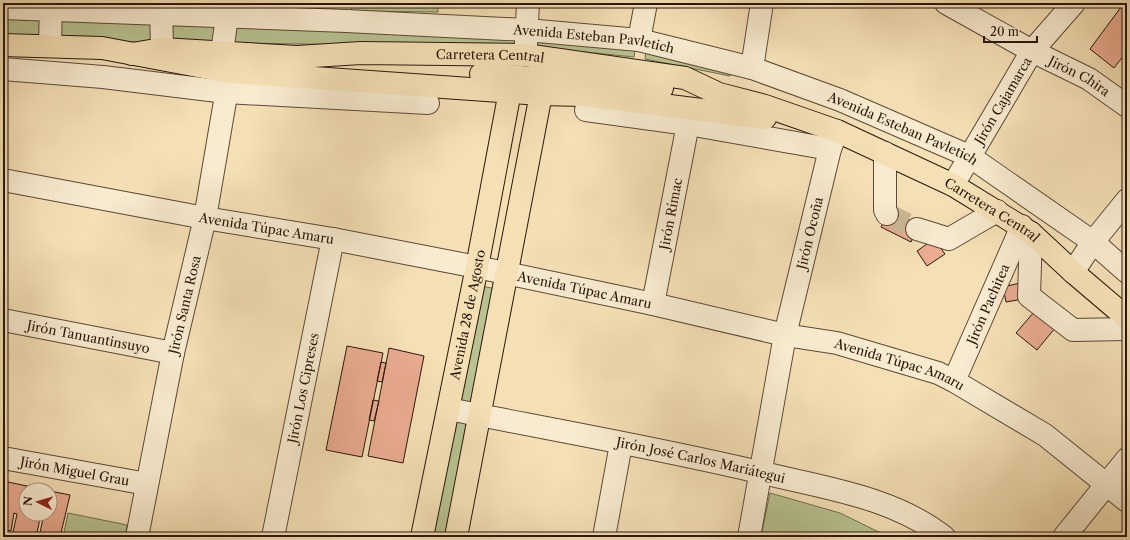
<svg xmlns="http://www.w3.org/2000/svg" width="1130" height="540" viewBox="0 0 1130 540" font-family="'Libre Caslon Text',serif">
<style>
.green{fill:#b8c391;stroke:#706d4e}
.building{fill:#ebac91;stroke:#29170c}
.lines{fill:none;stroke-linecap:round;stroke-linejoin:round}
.minor-tunnel{stroke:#ccb894;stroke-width:22;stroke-dasharray:22 11;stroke-linecap:butt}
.minor-casing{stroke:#5c4936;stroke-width:24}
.major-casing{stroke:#29170c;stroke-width:24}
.highway-casing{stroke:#29170c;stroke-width:24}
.minor{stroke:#f8ebd0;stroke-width:22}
.major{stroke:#f5e0b6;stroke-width:22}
.highway{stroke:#f5e0b6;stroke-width:22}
.labels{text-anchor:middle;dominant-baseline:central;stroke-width:3;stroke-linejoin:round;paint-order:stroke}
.street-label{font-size:13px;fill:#29170c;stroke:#f8ebd0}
</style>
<rect width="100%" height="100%" fill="#f5e0b6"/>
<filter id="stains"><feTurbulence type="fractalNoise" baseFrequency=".005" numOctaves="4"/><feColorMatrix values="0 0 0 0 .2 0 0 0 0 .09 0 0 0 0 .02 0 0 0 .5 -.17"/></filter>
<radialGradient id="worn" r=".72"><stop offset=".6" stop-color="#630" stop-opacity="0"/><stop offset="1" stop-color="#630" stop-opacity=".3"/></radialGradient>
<!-- green -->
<path class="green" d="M353,3H438V12L351,11Z
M3,19L43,21V38L3,36Z
M55,21L154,24L156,43L54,39Z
M169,22L221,25L219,43L167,42Z
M232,25L518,35V47L231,43Z
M537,36L635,49L634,57L535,47Z
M646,50L730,71V76L645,59Z
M481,286L497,289L474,408L458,404Z
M456,416L472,420L448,537H430Z
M770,493L840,513L889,537H761Z
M68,513L127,525L125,537H63Z"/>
<!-- building -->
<path class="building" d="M1124,3H1127V51L1114,68L1090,49Z
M890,210L919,225L911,242L881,227Z
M934,239L945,254L927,266L917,251Z
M1020,283L1023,299L1006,302L1003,287Z
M1040,305L1060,322L1037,350L1016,333Z
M347,346L383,353L362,457L326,450Z
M389,348L424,356L403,463L368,456Z
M381,362L386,363L382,382L377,381Z
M373,400L379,401L374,421L369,420Z
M3,481L46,490H26V514H41L36,537H12L17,514L14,513L11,531L3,529Z
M50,491L70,495L60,537H39L44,514H50Z"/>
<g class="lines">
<!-- minor-tunnel -->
<path class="minor-tunnel" d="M887,214L917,229"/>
<!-- minor casing -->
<g class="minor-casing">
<g id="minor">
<path d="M161,3L162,49"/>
<path id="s1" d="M946,3L1032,51L1089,79L1127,106"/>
<path id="s2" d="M3,8L346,21L527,30L639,40L752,68L840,100L969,156L1093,242L1127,272"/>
<path d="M639,40L646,3"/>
<path d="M526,44L528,3"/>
<path d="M50,45L51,3"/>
<path d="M222,52L229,3"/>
<path d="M752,68L762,3"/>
<path d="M3,69L103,77L226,92L428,103"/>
<path d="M586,110L688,124L830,149"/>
<path d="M885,153V210L887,214"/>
<path id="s3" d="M3,180L205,218L333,239L477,267L653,304L785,335L837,343L938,373L954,381L1045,435L1127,501"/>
<path id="s4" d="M953,185L1032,51L1074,3"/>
<path d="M917,229L949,239L997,211"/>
<path d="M1031,233L1029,296L1073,330L1127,329"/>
<path d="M1073,272L1093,242L1127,200"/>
<path id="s5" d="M653,304L688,124"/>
<path id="s6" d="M3,320L173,353"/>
<path id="s7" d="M954,381L1022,226"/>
<path id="s8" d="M449,409C553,430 659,448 763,473C824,488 893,497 944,537"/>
<path id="s9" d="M3,458L147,484"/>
<path id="s10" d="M137,537L173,353L205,218L230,72"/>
<path id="s11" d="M273,537L333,239"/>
<path d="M604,537L621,444"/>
<path id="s12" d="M749,537L785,335L830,149L837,131"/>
<path d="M1064,537L1127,459"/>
</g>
</g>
<!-- major casing -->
<g class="major-casing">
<g id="major">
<path id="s13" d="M422,537L477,267L510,91"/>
<path d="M456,537L541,94"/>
</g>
</g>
<!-- highway casing -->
<g class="highway-casing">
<g id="highway">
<path d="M3,45L102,48L230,72L541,94L583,95L765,118"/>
<path id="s14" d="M132,54L162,49L297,57L361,53L525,55L685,78L719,94L765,106L837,131L953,185L1031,233L1073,272L1127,318"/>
<path d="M481,74L662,88"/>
</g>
</g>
<!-- minor -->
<use href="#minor" class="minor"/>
<!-- major -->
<use href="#major" class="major"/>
<!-- highway -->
<use href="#highway" class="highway"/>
</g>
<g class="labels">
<!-- street labels -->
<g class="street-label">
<text stroke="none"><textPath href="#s2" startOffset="592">Avenida Esteban Pavletich</textPath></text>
<text stroke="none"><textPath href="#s14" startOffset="359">Carretera Central</textPath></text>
<text stroke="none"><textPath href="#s1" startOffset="152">Jirón Chira</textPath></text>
<text stroke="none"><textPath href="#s4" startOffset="98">Jirón Cajamarca</textPath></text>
<text stroke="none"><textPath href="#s2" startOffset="916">Avenida Esteban Pavletich</textPath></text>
<text stroke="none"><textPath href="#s14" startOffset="891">Carretera Central</textPath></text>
<text stroke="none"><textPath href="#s5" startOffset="92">Jirón Rímac</textPath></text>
<text stroke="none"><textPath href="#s3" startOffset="268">Avenida Túpac Amaru</textPath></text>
<text stroke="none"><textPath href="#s12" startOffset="310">Jirón Ocoña</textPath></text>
<text stroke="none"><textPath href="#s3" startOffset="592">Avenida Túpac Amaru</textPath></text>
<text stroke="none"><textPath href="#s7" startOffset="84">Jirón Pachitea</textPath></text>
<text stroke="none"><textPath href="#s10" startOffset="237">Jirón Santa Rosa</textPath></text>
<text stroke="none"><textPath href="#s13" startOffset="227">Avenida 28 de Agosto</textPath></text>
<text stroke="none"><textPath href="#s6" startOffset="87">Jirón Tanuantinsuyo</textPath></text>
<text stroke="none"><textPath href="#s3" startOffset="916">Avenida Túpac Amaru</textPath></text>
<text stroke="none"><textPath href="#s11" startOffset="152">Jirón Los Cipreses</textPath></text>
<text stroke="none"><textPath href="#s8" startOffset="257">Jirón José Carlos Mariátegui</textPath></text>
<text stroke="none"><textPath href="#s9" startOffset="73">Jirón Miguel Grau</textPath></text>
</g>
</g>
<!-- margin -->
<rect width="1130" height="540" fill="none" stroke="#f5e0b6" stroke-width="16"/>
<rect x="4" y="4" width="1122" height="532" fill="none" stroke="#29170c" stroke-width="2"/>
<rect x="8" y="8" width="1114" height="524" fill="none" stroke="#29170c"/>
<!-- north arrow -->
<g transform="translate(38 502) rotate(275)"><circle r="19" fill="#f8ebd0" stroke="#a59682"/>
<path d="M0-3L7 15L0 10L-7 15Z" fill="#8f2418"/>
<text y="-6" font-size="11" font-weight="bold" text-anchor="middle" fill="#29170c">N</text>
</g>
<!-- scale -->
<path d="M984 36v6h53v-6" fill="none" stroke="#29170c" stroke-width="2"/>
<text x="990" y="36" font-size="12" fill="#29170c" stroke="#f8ebd0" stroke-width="3" paint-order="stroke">20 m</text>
<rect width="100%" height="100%" filter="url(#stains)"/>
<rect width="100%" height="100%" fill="url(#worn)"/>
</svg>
